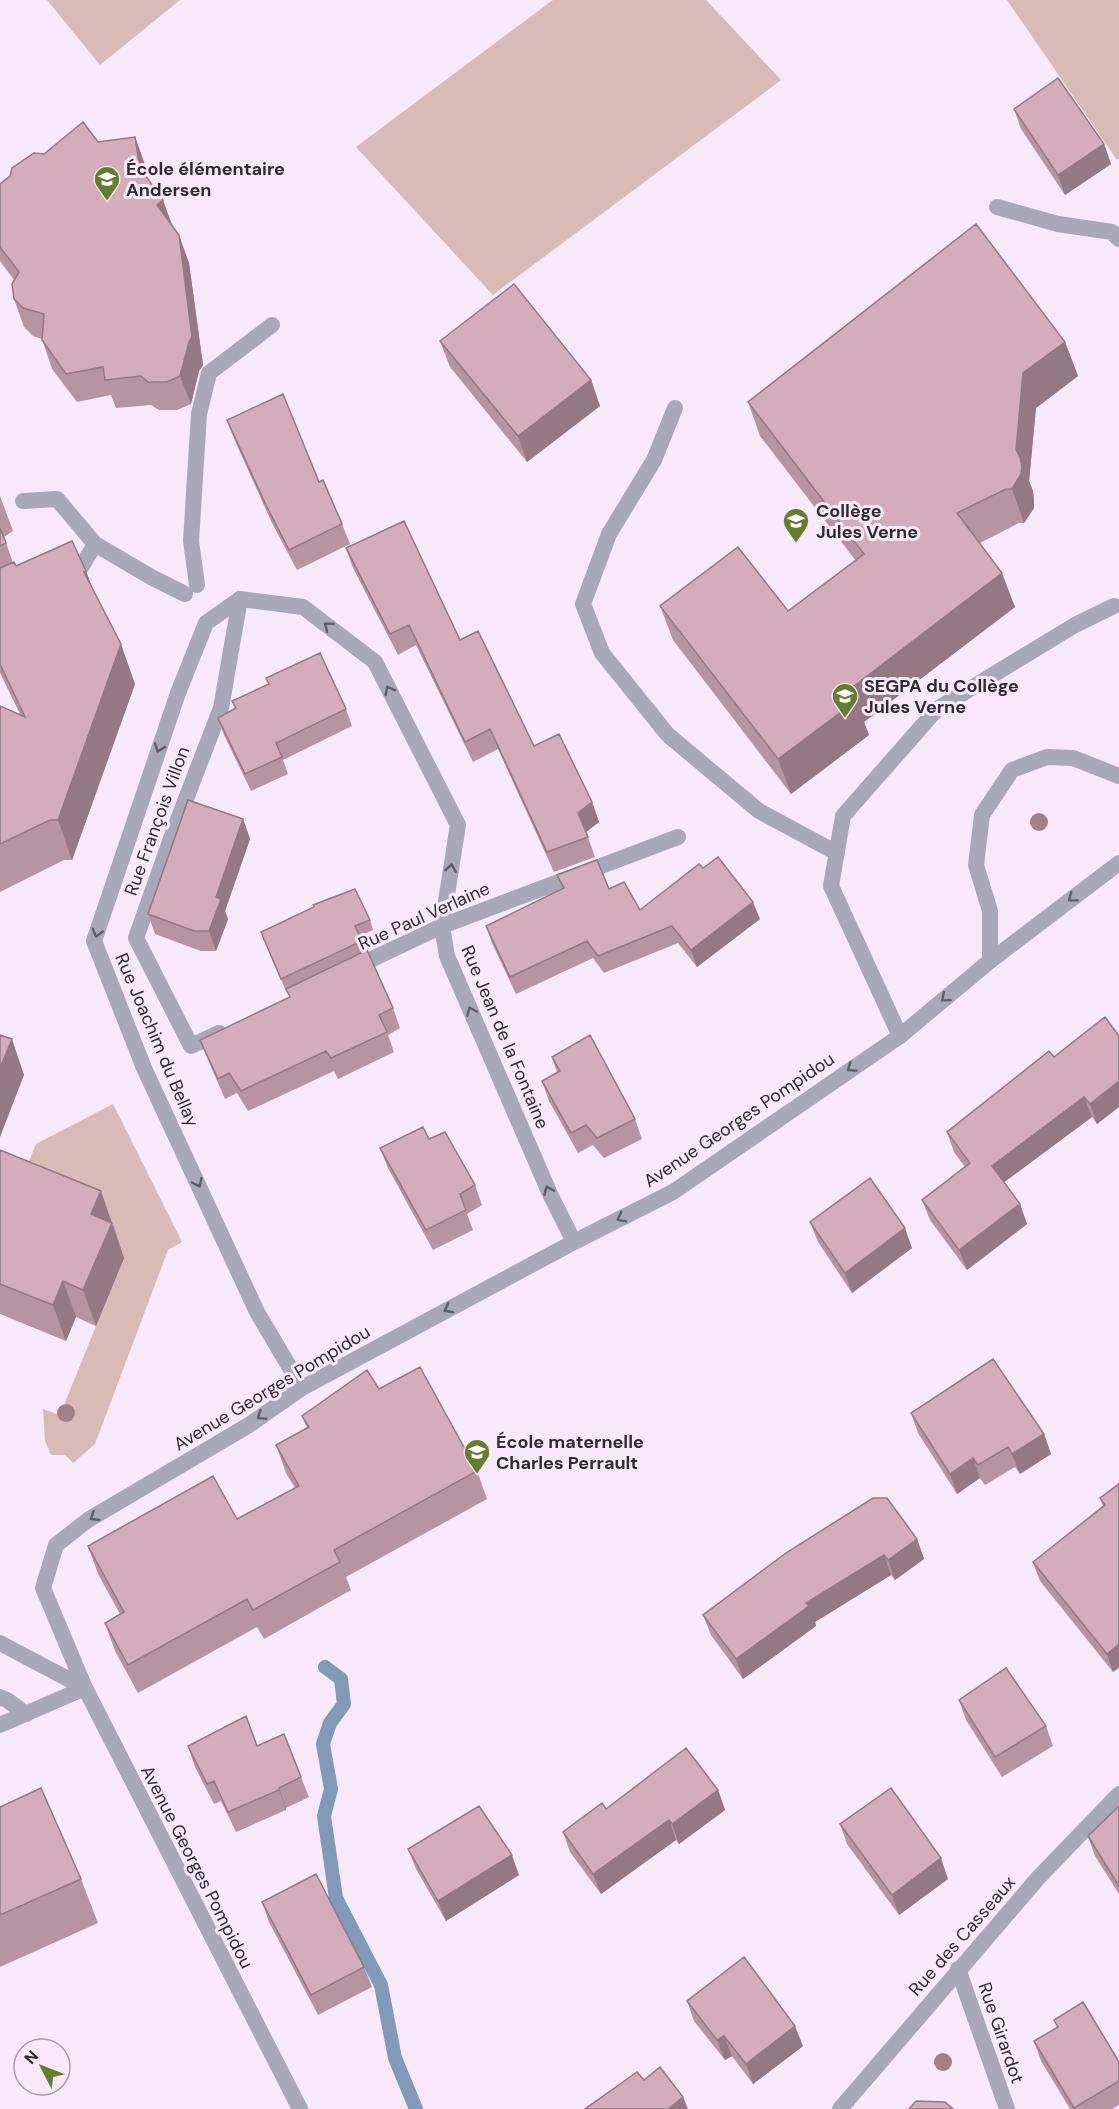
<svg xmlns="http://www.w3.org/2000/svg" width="1119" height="2109" viewBox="0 0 1119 2109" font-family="'DM Sans',sans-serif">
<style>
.green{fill:#d8bab6}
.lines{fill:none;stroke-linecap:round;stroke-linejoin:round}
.stream{stroke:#8299b7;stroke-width:14}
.service{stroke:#a8a8b8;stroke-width:16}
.minor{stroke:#a8a8b8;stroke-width:16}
.tertiary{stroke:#a8a8b8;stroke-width:16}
.tree{fill:#a47f85}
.wall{fill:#b694a2}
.shaded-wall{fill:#947884}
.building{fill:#d4acbc;stroke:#947884;stroke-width:1.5}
.oneway{stroke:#605d67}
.labels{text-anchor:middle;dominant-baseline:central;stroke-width:6;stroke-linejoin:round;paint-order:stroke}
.poi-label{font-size:18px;font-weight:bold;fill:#302b31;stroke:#f7e8fa;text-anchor:start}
.street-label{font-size:18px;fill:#302b31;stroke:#f7e8fa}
</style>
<rect width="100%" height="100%" fill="#f7e8fa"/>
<!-- green -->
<path class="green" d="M47,0H180L100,65Z
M553,0H706L781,80L493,295L356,147Z
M1007,0H1119V159L1117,160Z
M113,1104L182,1242L168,1250L95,1444L73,1463L65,1455H51L45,1441L43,1409L60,1415L96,1326L18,1188L36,1144Z"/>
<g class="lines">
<!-- stream -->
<path class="stream" d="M325,1667L341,1679L344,1704L330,1723L323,1744L331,1789L324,1816L336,1898L381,1985L395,2058L416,2109"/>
<!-- service -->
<path class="service" d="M997,207L1058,224L1112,232L1119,239
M675,408L654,460L609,534L583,604L602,653L668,735L759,811L837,853
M23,501L57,499L95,544L151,577L185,594
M66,574L82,566L95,544
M197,585L191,541L199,414L209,373L272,325
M990,961V911L976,865L982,815L1012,770L1047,757L1073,758L1119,776
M351,969L442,926
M219,1033L191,1046L136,938L174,830L221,708L240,599
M900,1036L831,886L843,816L937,709L1075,625L1114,606
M0,1643L85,1688
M0,1697L7,1700L26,1714"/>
<!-- minor -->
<path class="minor" d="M442,926L678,837
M302,1388L257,1312L144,1068L94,941L178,693L206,623L240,599L303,607L375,662L458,825L442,926L447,956L550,1194L574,1242
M0,1725L85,1688
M958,1969L1007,2109
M300,2109L85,1688L43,1588L56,1545L88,1520L249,1425L302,1388L574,1242L673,1192L900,1036L990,961L1119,863"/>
<!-- tertiary -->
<path class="tertiary" d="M840,2109L1039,1877L1119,1794"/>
</g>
<!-- trees -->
<g class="tree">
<circle cx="1039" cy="822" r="9"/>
<circle cx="66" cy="1413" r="9"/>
<circle cx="943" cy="2062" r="9"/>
</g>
<!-- wall -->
<path class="wall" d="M1014,109L1104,144L1111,164L1065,195L1021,129Z
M135,137L145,165L147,178L173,226L189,263L203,365L199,371L191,404L177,410H159L151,405L116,408L111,395L77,402L52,369L42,339L33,336L24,327L14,299V280L0,261V184L44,154L98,142Z
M440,341L591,380L600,406L527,462L450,367Z
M1065,342L1078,376L1036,408L1029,481L1033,491L1034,501V508L1024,523H1019L980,543L1015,607L864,722L869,735L791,794L673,640L660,606L788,611L856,561L760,436L748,402Z
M227,420L319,482L342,524L350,544L297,570L272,523L235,441Z
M0,496L13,531L4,537L13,563L16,566L86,571L93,590L135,684L72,860H64L0,892V706L20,714L0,673Z
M346,548L460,640L534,746L592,802L599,822L586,832L595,857L554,872L498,749L473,762L416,645L398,655L353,568Z
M266,678L346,709L352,726L283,760L288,774L251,791L224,735L218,718L235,709L232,701L269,685Z
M243,819L250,839L225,911L228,919L216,951H201L155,934L148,914Z
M557,875L609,889L640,910L760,919L697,967L678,943L604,973L593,958L516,994L492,943L486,926L563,889Z
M370,920L373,930L360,936L365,951L393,1008L400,1028L388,1035L394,1052L338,1079L334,1071L248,1111L237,1093L225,1099L208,1060L200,1040L290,998L286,989H285L261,932Z
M1119,1036V1107L1097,1124L1092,1117L1004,1182L1020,1204L1027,1224L967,1270L930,1220L922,1200L965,1167L954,1152L947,1132L1054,1057Z
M552,1057L635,1119L642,1139L604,1158L593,1145L578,1153L549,1101L542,1081L557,1072Z
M429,1139L475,1185L482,1205L467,1214L473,1230L433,1250L388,1168L380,1148Z
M0,1150L114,1226L124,1258L96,1326L76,1317L66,1341L0,1314Z
M810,1222L912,1248L852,1293L818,1242Z
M379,1389L477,1471L487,1499L346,1577L351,1590L264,1639L257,1627L138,1693L115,1651L105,1623L120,1614L98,1574L88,1546L237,1519L295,1488L286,1473L276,1445L307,1428L302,1416Z
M911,1413L1044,1434L1051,1454L1020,1474L1015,1467L985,1485L980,1478L957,1494L918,1433Z
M1119,1484L1113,1672L1040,1581L1033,1562L1103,1506L1100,1498Z
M917,1539L924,1559L895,1580L891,1575L815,1622L816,1626L743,1679L711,1635L703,1615Z
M959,1700L1046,1726L1053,1746L1002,1777L966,1720Z
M188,1746H257L301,1777L309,1797L286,1808V1810L236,1832L221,1801L214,1804L195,1767Z
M718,1790L725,1810L679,1844L676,1840L601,1894L570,1852L563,1832L606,1809Z
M1119,1806V1894L1095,1856L1088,1836Z
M0,1807L81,1879L98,1923L0,1967Z
M840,1824L948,1879L899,1915L847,1844Z
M408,1849L519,1875L446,1921L416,1869Z
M262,1902L364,1967L372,1987L318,2015L269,1922Z
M687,2001L803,2046L753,2084L732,2056L725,2060L694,2021Z
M1054,2020L1119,2062V2105L1112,2109H1070L1041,2061L1034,2041L1057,2028Z"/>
<!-- shaded-wall -->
<path class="shaded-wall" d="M135,137L145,165L150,197L140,168Z
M1104,144L1111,164L1065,195L1058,175Z
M163,200L173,228L157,205Z
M179,235L189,263L203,365L199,371L191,404L180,376L189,342Z
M1065,342L1078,376L1036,408L1029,481L1033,491L1034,501V508L1024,523L1012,489L1023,373Z
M591,380L600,406L527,462L518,436Z
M86,571L101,612L84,572Z
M1002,573L1015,607L864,722L869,735L791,794L778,759L849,690Z
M121,644L135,684L72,860L58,820Z
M592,802L599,822L585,833L578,813Z
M243,819L250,839L225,911L228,919L216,951L209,931L216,897Z
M753,902L760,919L697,967L691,950Z
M12,1039L24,1075L0,1137V1068Z
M1119,1081V1107L1097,1124L1090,1104Z
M1084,1097L1092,1117L999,1186L992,1166Z
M101,1191L124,1258L96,1326L83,1290L91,1214Z
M1020,1204L1027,1224L967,1270L959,1250Z
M905,1228L912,1248L852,1293L845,1273Z
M63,1281L76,1317L66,1341L53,1305Z
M1044,1434L1051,1454L1020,1474L1012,1454Z
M973,1458L980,1478L957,1494L950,1474Z
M917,1539L924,1559L895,1580L888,1560Z
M884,1555L891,1575L815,1622L816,1626L743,1679L736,1659L806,1603Z
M1119,1644V1668L1113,1672L1107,1654Z
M279,1788L286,1808V1810L279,1790Z
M718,1790L725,1810L679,1844L672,1824Z
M669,1820L676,1840L601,1894L593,1874Z
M512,1855L519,1875L446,1921L438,1901Z
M941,1858L948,1879L899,1915L892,1895Z
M795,2026L803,2046L753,2084L746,2064Z
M724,2036L732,2056L725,2060L717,2040Z
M683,2097L688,2109H668Z"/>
<!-- building -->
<path class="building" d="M1058,78L1104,144L1058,175L1014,109Z
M83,122L98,142L135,137L140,168L163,200L157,205L179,235L192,337L189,342L180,376L167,382H148L141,376L105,380L103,367L66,374L42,340L44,314L23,308L14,299L12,284L19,272L0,247V184L10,176L12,168L34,153L44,154Z
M976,224L1065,342L1023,373L1016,450L1020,457L1022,467L1021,474L1012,489H1006L957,513L1002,573L849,690L857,700L778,759L660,606L738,547L788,611L864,554L748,402Z
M514,284L591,380L518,436L440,341Z
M283,394L319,482L323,480L342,524L289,550L265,503L227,420Z
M404,521L460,640L478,631L534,746L559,734L592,802L578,813L588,837L547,852L490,729L465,742L409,625L390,634L346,548Z
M0,528L6,543L0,546Z
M72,541L86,571L84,572L121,644L58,820H50L0,844V706L25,717L0,664V568L14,562L16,566Z
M320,653L346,709L276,743L282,757L245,774L218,718L236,708L232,701L269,684L266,678Z
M188,800L243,819L216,897L221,899L209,931H194L148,914Z
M718,857L753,902L691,950L672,926L598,956L587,941L510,977L486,926L564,888L557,875L597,860L609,889L624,882L640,910L699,864L703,868Z
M355,889L370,920L355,926L362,941L281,979L261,932L314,907L313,905Z
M367,950L393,1008L379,1015L387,1032L331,1058L326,1051L241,1091L229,1073L218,1079L200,1040L290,997L286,989Z
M1105,1017L1119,1036V1081L1090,1104L1084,1097L992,1166L1020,1204L959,1250L922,1200L970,1163L947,1132L1049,1051L1054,1057Z
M0,1035L12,1039L0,1068Z
M590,1035L635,1119L597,1138L586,1125L571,1133L542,1081L560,1071L552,1057Z
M423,1127L429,1139L445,1132L475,1185L460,1194L466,1210L426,1230L380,1148Z
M0,1150L101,1191L91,1214L112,1223L83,1290L63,1281L53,1305L0,1284Z
M870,1178L905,1228L845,1273L810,1222Z
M993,1359L1044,1434L1012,1454L1008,1447L978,1465L973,1458L950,1474L911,1413Z
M420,1367L477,1471L334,1550L340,1562L253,1610L247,1599L128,1665L105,1623L124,1612L88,1546L213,1476L237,1519L299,1486L276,1445L309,1427L302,1416L367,1370L379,1389Z
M1119,1484V1644L1107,1654L1033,1562L1105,1505L1100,1498Z
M873,1498H887L917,1539L888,1560L884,1555L806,1603L809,1606L736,1659L703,1615L786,1553Z
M1006,1668L1046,1726L995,1757L959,1700Z
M246,1716L257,1746L284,1734L301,1777L279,1788V1790L228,1812L214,1781L207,1784L188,1746Z
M686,1748L718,1790L672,1824L669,1820L593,1874L563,1832L602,1803L606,1809Z
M41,1788L81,1879L0,1915V1807Z
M891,1788L941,1858L892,1895L840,1824Z
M479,1806L512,1855L438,1901L408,1849Z
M1119,1806V1886L1088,1836Z
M316,1874L364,1967L311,1995L262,1902Z
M744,1957L795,2026L746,2064L724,2036L717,2040L687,2001Z
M1083,2002L1119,2062V2081L1074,2108L1034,2041L1058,2027L1054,2020Z
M660,2067L683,2097L668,2109H585L637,2072L644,2080Z
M916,2101L945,2102L953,2109H909Z"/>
<!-- one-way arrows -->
<defs><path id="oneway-chevron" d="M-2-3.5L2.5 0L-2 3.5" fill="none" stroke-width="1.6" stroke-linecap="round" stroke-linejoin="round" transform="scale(1.5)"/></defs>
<g class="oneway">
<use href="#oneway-chevron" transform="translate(328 626) rotate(-142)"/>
<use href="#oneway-chevron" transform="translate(389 690) rotate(-117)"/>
<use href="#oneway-chevron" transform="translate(159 748) rotate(109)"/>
<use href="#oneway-chevron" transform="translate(451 868) rotate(-81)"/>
<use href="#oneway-chevron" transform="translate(1072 898) rotate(143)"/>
<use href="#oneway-chevron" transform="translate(97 933) rotate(106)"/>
<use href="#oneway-chevron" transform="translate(945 998) rotate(140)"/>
<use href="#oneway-chevron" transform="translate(471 1011) rotate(-113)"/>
<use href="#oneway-chevron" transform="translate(851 1068) rotate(145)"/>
<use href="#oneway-chevron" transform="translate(198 1183) rotate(65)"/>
<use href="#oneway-chevron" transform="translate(548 1190) rotate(-114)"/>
<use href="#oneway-chevron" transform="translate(621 1218) rotate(153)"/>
<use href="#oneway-chevron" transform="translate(448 1309) rotate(152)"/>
<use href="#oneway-chevron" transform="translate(261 1416) rotate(146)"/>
<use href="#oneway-chevron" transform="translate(94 1517) rotate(148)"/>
</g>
<!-- icons -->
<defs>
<g id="school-pin" transform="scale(1.35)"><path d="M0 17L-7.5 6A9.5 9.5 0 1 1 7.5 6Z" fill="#657d2f" stroke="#f7e8fa"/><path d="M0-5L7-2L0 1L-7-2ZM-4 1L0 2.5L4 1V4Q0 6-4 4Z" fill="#fff"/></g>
</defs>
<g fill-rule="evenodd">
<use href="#school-pin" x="107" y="179"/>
<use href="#school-pin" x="796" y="521"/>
<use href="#school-pin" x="845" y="696"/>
<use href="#school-pin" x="477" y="1452"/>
</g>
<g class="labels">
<!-- poi labels -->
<g class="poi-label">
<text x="126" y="169">École élémentaire<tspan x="126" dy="21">Andersen</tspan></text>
<text x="816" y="511">Collège<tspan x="816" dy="21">Jules Verne</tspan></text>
<text x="864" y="686">SEGPA du Collège<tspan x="864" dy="21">Jules Verne</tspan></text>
<text x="496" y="1442">École maternelle<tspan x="496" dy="21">Charles Perrault</tspan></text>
</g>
<!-- street labels -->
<g class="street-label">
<text transform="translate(157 821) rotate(-70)">Rue François Villon</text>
<text transform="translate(424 916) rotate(-24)">Rue Paul Verlaine</text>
<text transform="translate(505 1037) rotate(67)">Rue Jean de la Fontaine</text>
<text transform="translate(157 1040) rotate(67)">Rue Joachim du Bellay</text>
<text transform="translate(739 1120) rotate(-34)">Avenue Georges Pompidou</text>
<text transform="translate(272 1388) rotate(-31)">Avenue Georges Pompidou</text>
<text transform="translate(197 1867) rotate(63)">Avenue Georges Pompidou</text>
<text transform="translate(962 1936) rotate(-49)">Rue des Casseaux</text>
<text transform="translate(1001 2033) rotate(71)">Rue Girardot</text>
</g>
</g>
<!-- north arrow -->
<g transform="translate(42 2067) rotate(312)"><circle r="28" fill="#f7e8fa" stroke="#a79caa" stroke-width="1.5"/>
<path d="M0-4.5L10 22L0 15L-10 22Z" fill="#657d2f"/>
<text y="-9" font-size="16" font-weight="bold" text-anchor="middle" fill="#302b31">N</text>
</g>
</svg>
